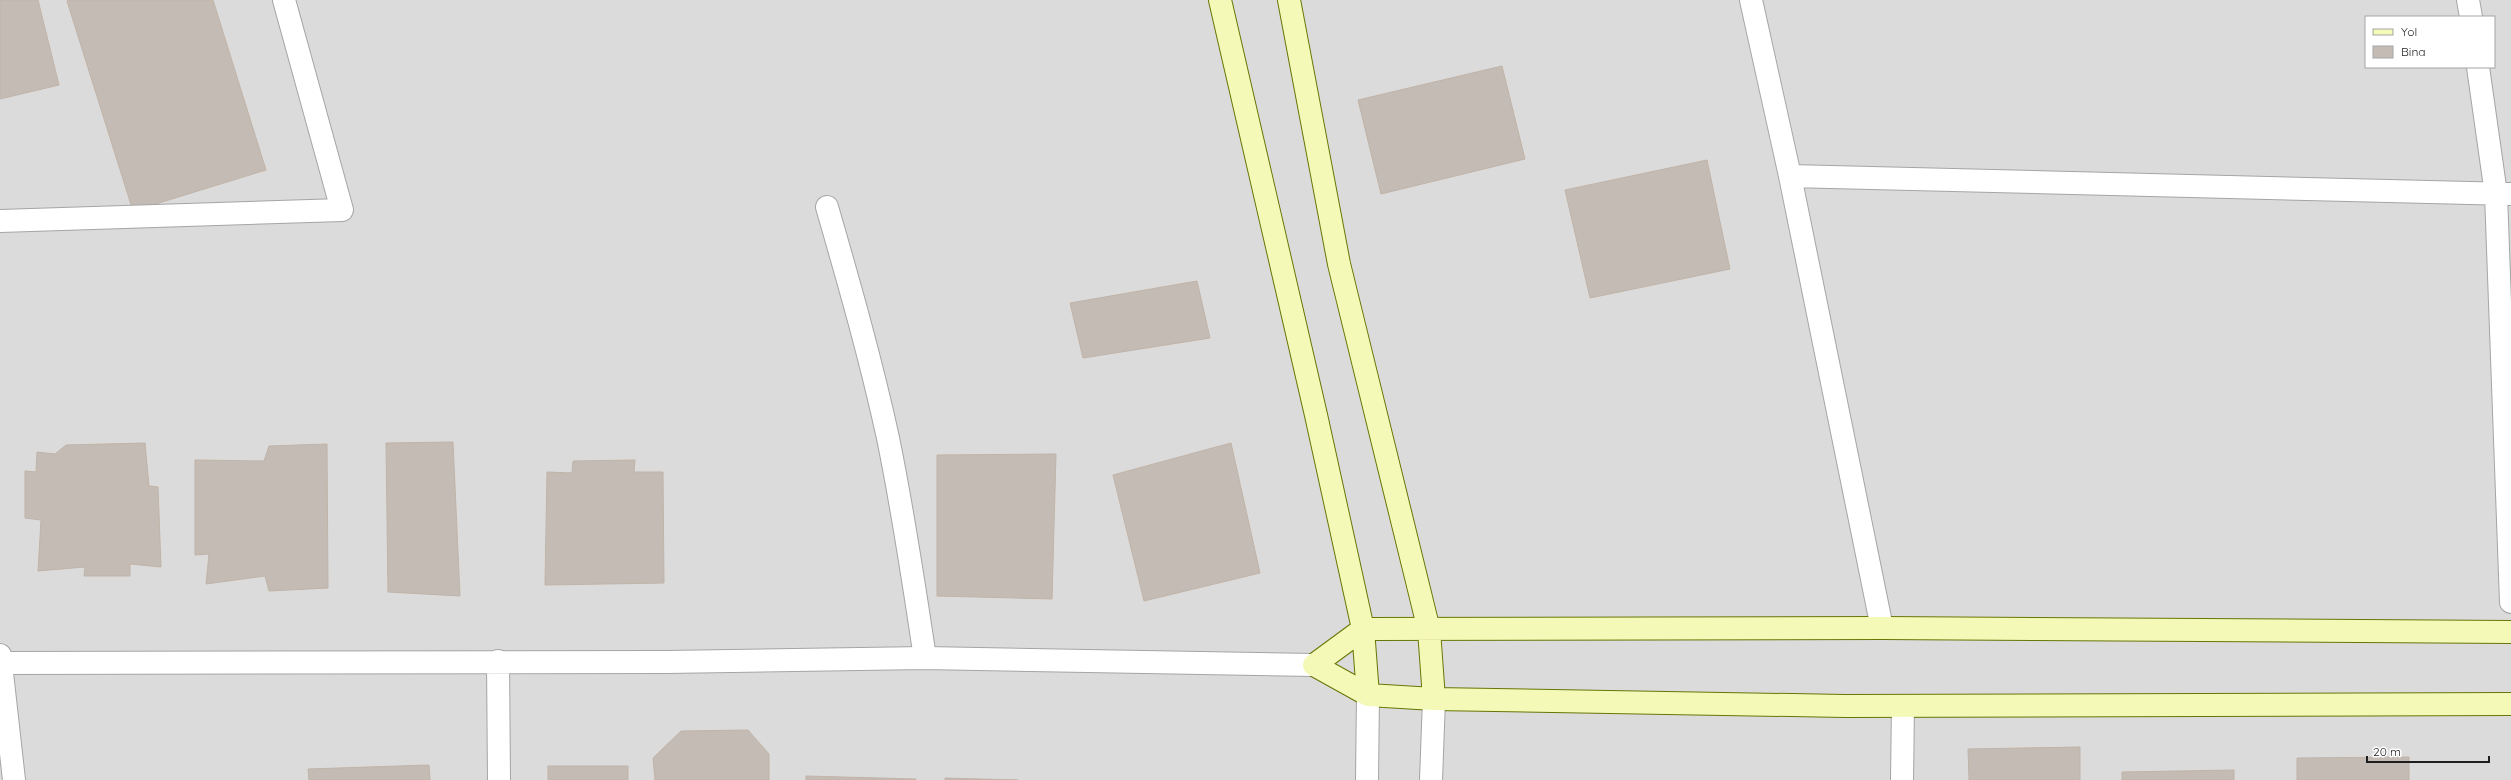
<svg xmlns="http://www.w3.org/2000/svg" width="2511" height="780" viewBox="0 0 2511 780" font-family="Quicksand,sans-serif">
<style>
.residential{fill:#dcdbdb;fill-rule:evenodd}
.building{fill:#c4bcb4;stroke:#c1b3a7}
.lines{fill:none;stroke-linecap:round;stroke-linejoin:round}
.lane-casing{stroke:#a5a5a5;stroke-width:24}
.street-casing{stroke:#a5a5a5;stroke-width:24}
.secondary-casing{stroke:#677605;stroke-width:24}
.lane{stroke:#fff;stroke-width:22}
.street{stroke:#fff;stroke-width:22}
.secondary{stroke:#f5f9b8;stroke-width:22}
</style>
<rect width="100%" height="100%" fill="#efece4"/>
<!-- residential -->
<path class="residential" d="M0,0H2511V780H0ZM2366,17H2494V67H2366Z"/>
<!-- building -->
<path class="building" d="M0,0H38L59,85L0,99Z
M71,0H213L266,170L133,211L67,1Z
M1502,66L1525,159L1381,194L1358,100Z
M1707,160L1730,269L1590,298L1565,190Z
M1197,281L1210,338L1083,358L1070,303Z
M453,442L460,596L388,592L386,443Z
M145,443L149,486L158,487L161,567L130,564V576H84L85,567L38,571L41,520L25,518V471L36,472L37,452L55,454L66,445Z
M1231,443L1260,573L1144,601L1113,475Z
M327,444L328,588L269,591L265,576L206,584L209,554L195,555V460L264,461L269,446Z
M1056,454L1052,599L937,596V455Z
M635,460L634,472H663L664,583L545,585L547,472L572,473L573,461Z
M748,730L769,754V780H655L653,758L681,731Z
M2080,747V780H1969L1968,749Z
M2409,757V780H2297V758Z
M429,765L430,780H309L308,769Z
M548,766H628V780H548Z
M2234,770V780H2122V772Z
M806,776L916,779V780H806Z
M945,778L1018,780H945Z"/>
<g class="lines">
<!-- lane casing -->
<g class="lane-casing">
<path id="lane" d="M827,207C849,283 871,360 888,438C903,511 914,584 925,658"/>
</g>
<!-- street casing -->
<g class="street-casing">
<path id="street" d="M1751,0L1790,176L1882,628
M2468,0L2471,17
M2478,67L2496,194L2511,602
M1790,176L2511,194
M0,221L342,210L284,0
M0,655L14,780
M498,661L499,780
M2,663L666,662L925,658L1314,665
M1367,780L1368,695
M1431,780L1434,699
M1902,780L1903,706"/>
</g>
<!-- secondary casing -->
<g class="secondary-casing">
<path id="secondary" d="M1220,0L1316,415L1363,629L1368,695
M1289,0L1339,264L1429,630L1434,699
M2511,632L1882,628L1363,629L1314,665L1368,695L1434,699L1845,706L2511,704"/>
</g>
<!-- lane -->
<use href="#lane" class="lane"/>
<!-- street -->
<use href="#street" class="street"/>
<!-- secondary -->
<use href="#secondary" class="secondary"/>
</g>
<!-- legend -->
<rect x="2365" y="16" width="130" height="52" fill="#ffffff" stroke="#a5a5a5"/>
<rect x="2373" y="29" width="20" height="6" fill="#f5f9b8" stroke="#a5a5a5"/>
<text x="2401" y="36" font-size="12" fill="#1e1e1e">Yol</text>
<rect x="2373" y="46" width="20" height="12" fill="#c4bcb4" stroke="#a5a5a5"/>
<text x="2401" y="56" font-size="12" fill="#1e1e1e">Bina</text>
<!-- scale -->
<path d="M2367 756v6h122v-6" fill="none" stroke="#1e1e1e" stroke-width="2"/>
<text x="2373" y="756" font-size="12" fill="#1e1e1e" stroke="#ffffff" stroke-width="3" paint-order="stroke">20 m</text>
</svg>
